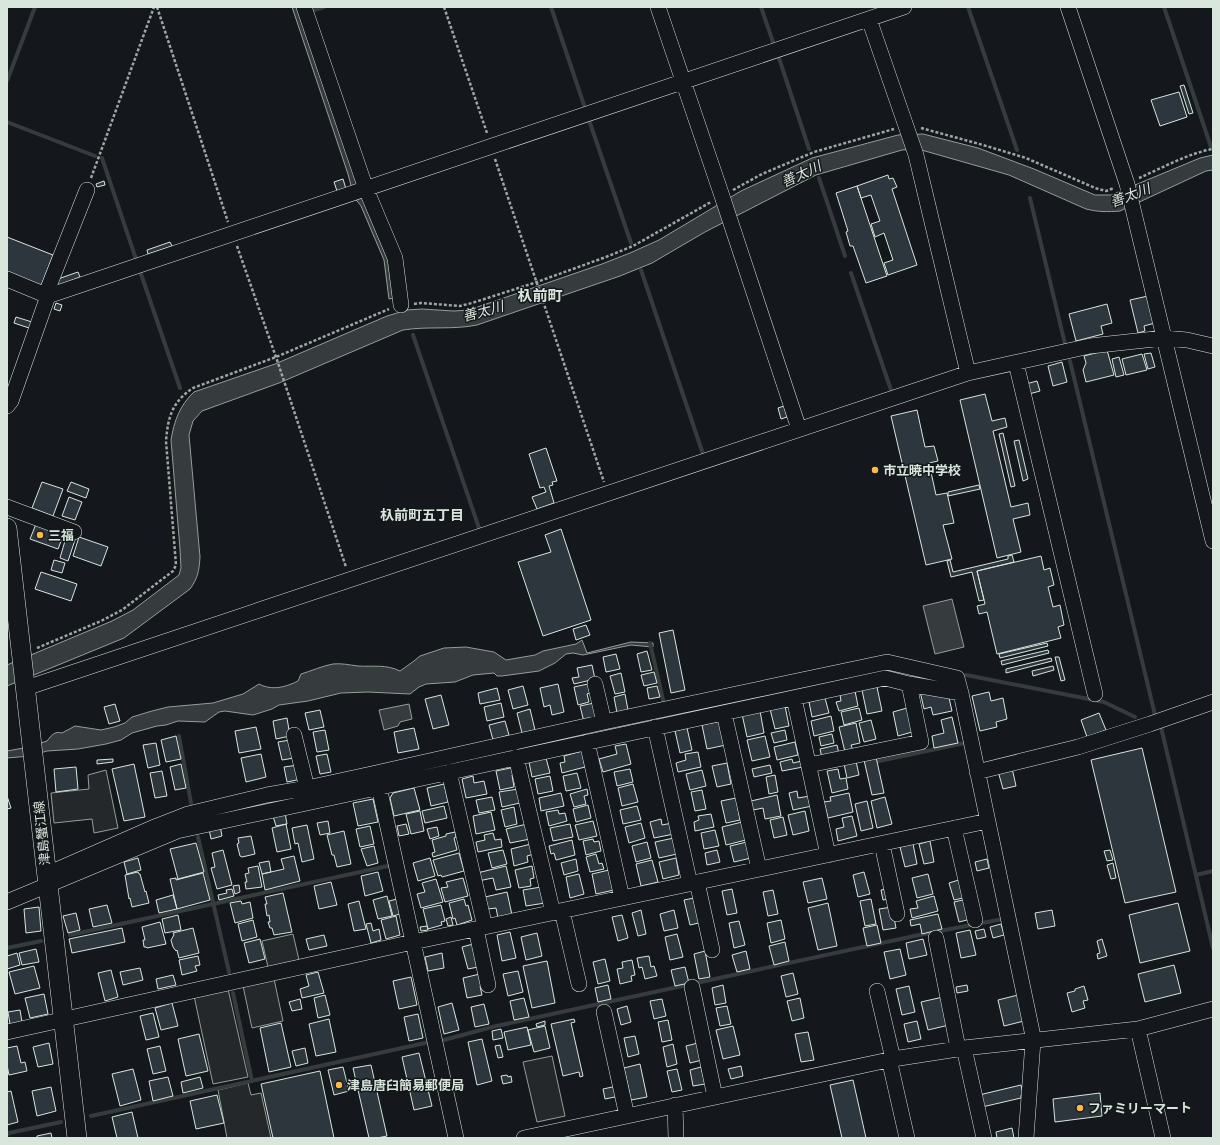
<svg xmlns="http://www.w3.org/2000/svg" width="1220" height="1145" viewBox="0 0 1220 1145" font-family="Poppins,'Noto Sans JP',sans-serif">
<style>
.parking{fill:#24282b;stroke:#939e99}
.water{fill:#363b3e;stroke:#939e99}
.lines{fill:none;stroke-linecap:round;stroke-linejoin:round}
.stream{stroke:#363b3e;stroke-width:4}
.building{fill:#2c363c;stroke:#d8e6dc}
.minor-casing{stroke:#d8e6dc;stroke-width:16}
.major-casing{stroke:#d8e6dc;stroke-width:20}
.path{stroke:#9da8a2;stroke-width:2.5;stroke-dasharray:3 2;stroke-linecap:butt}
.minor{stroke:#14181c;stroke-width:15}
.major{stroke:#14181c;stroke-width:19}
.poi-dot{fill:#ffb74d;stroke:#14181c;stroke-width:1.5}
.labels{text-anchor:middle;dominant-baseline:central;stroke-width:3;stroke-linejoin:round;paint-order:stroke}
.poi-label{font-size:13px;font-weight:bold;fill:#d8e6dc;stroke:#14181c;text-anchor:start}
.street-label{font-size:13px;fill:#d8e6dc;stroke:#14181c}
.water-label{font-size:14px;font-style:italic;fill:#d8e6dc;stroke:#14181c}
.neighbourhood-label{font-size:14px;font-weight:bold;fill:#d8e6dc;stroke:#14181c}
.quarter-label{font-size:15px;font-weight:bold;fill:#d8e6dc;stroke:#14181c}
</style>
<rect width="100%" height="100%" fill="#14181c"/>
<!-- parking -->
<path class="parking" d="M106,770L118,828L94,833L92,819L54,823L51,793L89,789L88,775Z
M293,934L299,960L268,967L262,941Z
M274,979L283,1021L252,1028L243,986Z
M228,989L248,1077L213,1084L194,996Z
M552,1056L565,1116L537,1122L523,1062Z
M248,1083L251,1095L261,1093L271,1138H227L218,1090Z"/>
<!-- water -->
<path class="water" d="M292,7H297L389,259L394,298L389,299L384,260L361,206L354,197L348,174Z
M923,134L978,148L1034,169L1095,195H1111L1123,190L1200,158L1213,155V170L1206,171L1120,211C1108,212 1098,212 1086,209L1009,175L918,149L902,150L816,175L705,232L652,263L620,276L477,325C453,330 428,326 403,330L279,383L202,411L193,421L189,435L200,557C199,571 198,578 190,589L124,638L7,686V665L112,621L133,610L179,575L181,568L180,549L171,440C174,421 180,405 194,392L275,364L387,316L407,310L422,309L454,311L469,310L602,264L630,253L659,240L741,191L812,158L898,135Z
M952,599L964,647L935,654L923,606Z
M582,640L587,653L631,642L653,643V647L631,645L583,655L573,653L566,654L555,663L539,671L502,676H497L494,673L473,675L455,682L426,684L419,687L410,694L368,692L341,693L308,701L279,705L272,709L253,715L225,711L219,712L205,722L178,721L166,725L157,726L132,733L121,740L106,744L78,749L47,751L30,756L7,758V751L29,747L47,741C52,735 54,731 62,733L75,726L101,730L114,727L125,723L132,717L152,711L168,707L213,703L243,694L259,684C272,691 286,687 298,681L301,674C311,671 322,666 333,664C342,663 349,665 358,666C373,667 386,664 400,671L414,661L420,656L444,648L466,647L494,652L506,660L535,655L543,651L576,644Z
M409,704L412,719L400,722L398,726L384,730L379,710Z"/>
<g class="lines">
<!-- stream -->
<path class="stream" d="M551,7L585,108
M761,7L774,45
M968,7L1017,150
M1164,7L1211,147
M314,10L324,7
M778,55L809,149
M7,81L35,7
M589,120L631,243
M7,122L95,156
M102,158L136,259
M819,178L845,256
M1030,198L1065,344
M641,270L703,454
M140,271L180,388
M851,273L891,390
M413,335L479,528
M1070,361L1155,715
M650,643L664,704H667
M966,675L1104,702L1135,717
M1161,727L1213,948
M179,736L191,803
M552,741L823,683
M879,761L965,743
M198,837L229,972
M1196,875L1213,871
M70,935L388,866
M7,948L41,941
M233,993L252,1081
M444,1040L492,1027L919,935L1003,919
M91,1116L425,1043
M7,1135L9,1133L61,1122"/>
</g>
<!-- building -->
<path class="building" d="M1184,85L1193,113L1189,114L1180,86Z
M1179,92L1187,117L1160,126L1151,100Z
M888,175L889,179L893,178L897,187L892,189L917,265L888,275L884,263L893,260L884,233L875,237L871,224L880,221L871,195L861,198L857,186Z
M343,179L346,189L337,191L334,182Z
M104,181L105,185L97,187L96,184Z
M857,186L887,276L866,283L853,246H850L846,232L848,231L836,193Z
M7,237L53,255L41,286L7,273Z
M170,242L172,246L148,254L147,250Z
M78,272L80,277L57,286L55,280Z
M1148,296L1155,323L1144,326L1145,331L1138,333L1130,300Z
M56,303L62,305L60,311L54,309Z
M1107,304L1112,323L1101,326L1103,334L1076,341L1069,314Z
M16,317L32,322L29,328L14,323Z
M1107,350L1114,375L1086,382L1083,370L1086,363L1084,356Z
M1151,353L1155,367L1148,369L1144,354Z
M1142,354L1147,370L1126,375L1122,359Z
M1119,357L1124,375L1116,377L1112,359Z
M1062,362L1067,382L1053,386L1048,366Z
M1037,381L1040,391L1029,394L1026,384Z
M985,394L992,421L1005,418L1007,427L993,431L1011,507L1028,503L1030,515L1013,519L1021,552L997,558L960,400Z
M784,406L787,417L781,419L778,408Z
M917,410L925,447L934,446L938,461L929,463L936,495L947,493L954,523L943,525L952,559L926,565L891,416Z
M1003,433L1015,486L1011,487L999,434Z
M1019,440L1028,479L1023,481L1014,441Z
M546,448L557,481L552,482L553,485L549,486L554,503L537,509L532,497L546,492L544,487L540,488L529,454Z
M42,482L63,489L53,516L32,508Z
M71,482L89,489L86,498L67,491Z
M979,485L980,489L948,496V492Z
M69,497L82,502L75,520L62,516Z
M36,524L64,534L58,549L30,539Z
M561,529L591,620L543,636L518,562L551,552L545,535Z
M67,534L76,537L68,561L60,558Z
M79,537L108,547L101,566L73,556Z
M1012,555L1014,562L977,571L984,600L979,601L972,572L951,577L947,561L950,560L953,572L1008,559V556Z
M1041,556L1044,570L1050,568L1054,585L1048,587L1053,607L1060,605L1064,625L1058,627L1061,638L997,654L987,612L979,614L977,606L985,604L977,571Z
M54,560L65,563L62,573L51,570Z
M41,572L77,584L71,601L35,589Z
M586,625L590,635L576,640L573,629Z
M673,630L685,690L671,693L659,633Z
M1047,643L1048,646L1000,658L999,654Z
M1048,650L1049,653L1002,665L1001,661Z
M647,651L652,670L641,672L637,654Z
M616,654L620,669L606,672L603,657Z
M1055,657H1059L1065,680L1061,681Z
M1051,658L1052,661L1006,673V669Z
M592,665L595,679L574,684L572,678L579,677L577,668Z
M1053,666L1054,670L1033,676L1032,671Z
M654,672L657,683L644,686L641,675Z
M621,673L625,692L615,694L610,676Z
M558,684L564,712L552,715L550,705L544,707L540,688Z
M588,684L590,693L587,694L589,702L578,705L574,687Z
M523,686L528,705L513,709L508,690Z
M657,686L660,697L649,699L647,688Z
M877,687L882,711L867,714L862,690Z
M497,688L500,700L480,704L478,693Z
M855,691L858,706L839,711L836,702L841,701L840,695Z
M920,691L949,698L952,711L933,715L931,707L924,709Z
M989,692L991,701L1003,698L1007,719L996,722L997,727L980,731L972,696Z
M625,694L628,710L617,713L614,697Z
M441,695L449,725L433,729L425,699Z
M825,698L829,713L812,717L809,702Z
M501,703L504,717L487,721L484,707Z
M594,703L598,718L584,722L580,706Z
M115,704L120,721L109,724L104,707Z
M785,706L789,726L775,729L770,709Z
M859,708L862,720L844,725L841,712Z
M907,708L912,732L898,736L893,712Z
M530,709L535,730L522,733L517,713Z
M320,710L324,727L309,730L305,713Z
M760,711L764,733L747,737L742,714Z
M1099,713L1106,730L1087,737L1081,720Z
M831,716L834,731L814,736L811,721Z
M952,717L958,743L934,748L932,736L944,733L941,720Z
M287,718L290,736L276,739L273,721Z
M871,720L876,739L864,742L859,723Z
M505,721L509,735L493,740L489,725Z
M721,721L726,745L707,749L702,725Z
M856,723L860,743L851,745L853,750L845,752L839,727Z
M256,727L261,749L239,753L235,731Z
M414,728L419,749L398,753L394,732Z
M687,728L692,750L680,753L675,731Z
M325,730L329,750L317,752L313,732Z
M785,730L787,740L774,743L771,733Z
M832,734L834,743L821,746L819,737Z
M176,736L181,759L166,762L161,740Z
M765,736L770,757L752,761L747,740Z
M290,740L294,758L282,760L278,742Z
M795,742L798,755L777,760L774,747Z
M156,743L160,765L148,768L143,745Z
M626,744L631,764L603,772L599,759L617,754L615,746Z
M837,745L839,754L822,758L820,749Z
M1142,748L1176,892L1125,903L1091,760Z
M582,751L585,767L562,773L560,763L565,762L564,756Z
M698,752L701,767L678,772L676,763L686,760L685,754Z
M261,754L266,777L246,782L241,758Z
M327,754L331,772L320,774L316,756Z
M876,757L884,793L872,795L864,760Z
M546,758L550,773L532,777L529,762Z
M113,759V762L97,764V760Z
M792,759L793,763L802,761L803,767L782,771L780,762Z
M856,761L859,775L847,778L844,764Z
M727,763L731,784L717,787L712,766Z
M134,764L145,817L124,821L112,769Z
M181,764L186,788L175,790L170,767Z
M298,765L301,779L287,782L284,767Z
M770,765L772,773L754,777L752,769Z
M76,767L78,789L56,792L54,769Z
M515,767L516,774L512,775L514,787L500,790L496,771Z
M1012,768L1016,786L1003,789L998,771Z
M630,769L633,782L617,786L614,772Z
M838,769L840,779L846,778L848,789L832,793L827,771Z
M702,770L706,786L690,790L686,774Z
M162,771L167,796L155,798L150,773Z
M577,773L581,788L566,791L563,776Z
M775,775L778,792L769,794L766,777Z
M473,776L474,783L484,781L487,794L466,798L462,779Z
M550,776L553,791L538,794L535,779Z
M444,784L448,802L431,806L427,788Z
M633,784L638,802L622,806L618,788Z
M414,788L420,810L394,816L390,798L393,793Z
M518,789L520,803L502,807L499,792Z
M587,789L588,795L584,796L586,804L574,807L570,794Z
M702,790L706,809L695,811L691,792Z
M797,791L798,798L810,796L812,806L793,810L789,793Z
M561,793L564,806L541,811L539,798Z
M849,793L853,812L828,818L824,802L831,801L830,797Z
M777,795L781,816L765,819L763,808L753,810L751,801Z
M7,796L11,808L7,809Z
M492,797L495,810L479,813L476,800Z
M885,797L892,824L877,828L871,801Z
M736,798L740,820L726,823L721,801Z
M373,799L378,822L358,826L353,803Z
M867,801L873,828L861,831L855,804Z
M588,805L591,818L576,822L573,809Z
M444,806L447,818L425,823L422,811Z
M637,806L641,820L623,824L620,810Z
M514,807L517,824L505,827L501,810Z
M558,810L559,814L565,813L567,821L549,826L546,812Z
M420,811L424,831L411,834L406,814Z
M805,811L809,831L793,835L788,815Z
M491,812L495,830L476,834L473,816Z
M285,813L287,824L276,826L273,816Z
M711,814L714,827L695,831L694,822L699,820L698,816Z
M852,816L857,836L838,841L836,829L844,827L842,818Z
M783,817L787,835L774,838L770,820Z
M661,819L662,825L672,823L674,834L654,838L650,822Z
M328,821L330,833L320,835L317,823Z
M593,821L597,836L579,840L575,825Z
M742,822L746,840L726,845L722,827Z
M641,823L645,838L629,843L625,827Z
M286,824L291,849L277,852L272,828Z
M406,824L409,834L399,836L397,826Z
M527,824L530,839L510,843L506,829Z
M570,824L573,837L553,841L550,828Z
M307,825L314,859L302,862L298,843L295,844L292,828Z
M220,826L222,836L211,839L209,829Z
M370,826L374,844L360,847L356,829Z
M437,827L439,836L430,839L427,829Z
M715,830L719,846L704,849L701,833Z
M344,831L351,864L337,867L334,855H332L327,835Z
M455,832L456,837L454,838L457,850L433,857L432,853L435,852L432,840L446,836V834Z
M493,833L495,840L501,839L502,847L478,852L476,842L485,840L484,835Z
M251,836L255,854L242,857L240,856L237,844L239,843L238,838Z
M674,838L677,854L659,858L655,842Z
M593,839L594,842L599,841L601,851L586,855L583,841Z
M572,840L575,855L556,860L554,853L551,854L549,846Z
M930,841L934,862L924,864L919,844Z
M647,842L651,858L636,862L632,846Z
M747,842L751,858L734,862L730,846Z
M196,843L204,872L178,879L170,849Z
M531,844L534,854L527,856L528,862L514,866L511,849Z
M913,844L917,864L905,867L900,847Z
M374,846L378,863L367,866L361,849Z
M223,850L232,885L217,889L211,868L215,867L212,853Z
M503,850L507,864L492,868L488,853Z
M717,850L720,862L707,865L705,853Z
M1110,850L1113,860L1107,861L1104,851Z
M459,853L464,871L442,877L441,875L438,876L433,860Z
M596,854L599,864L602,863L604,869L590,872L586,857Z
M294,856L300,881L265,890L262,874L284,869L281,859Z
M138,858L141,870L127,874L124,862Z
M430,858L435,876L418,881L413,863Z
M676,858L679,875L663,879L659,862Z
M576,859L578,871L564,875L561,863Z
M987,859L989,868L977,871L975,862Z
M652,860L658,882L641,886L636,864Z
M269,861L271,872L262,874L259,863Z
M1113,863L1116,878L1111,879L1107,865Z
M258,866L262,887L246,889L245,882H247L245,874L249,873L248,868Z
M506,866L511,887L496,890L493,878L478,881L477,873Z
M532,866L534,878L530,879L531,886L519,888L515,870Z
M609,870L614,890L596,894L592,874Z
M138,872L139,874H140L145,892L146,891L149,903L132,907L130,898L129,899L125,875Z
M378,872L383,891L365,896L361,876Z
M864,872L870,894L858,897L853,875Z
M203,873L210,900L177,909L170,879L176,878V880Z
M579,874L584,894L570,898L566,877Z
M928,874L933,894L917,898L912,878Z
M463,878L468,896L445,902L441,888L448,887L446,882Z
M822,878L827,899L808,903L803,882Z
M436,879L443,902L421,908L417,894L425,892L422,883Z
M962,879L967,897L954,900L949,883Z
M331,882L337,905L319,909L314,886Z
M239,885L240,892L235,894L233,886Z
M541,887L545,903L526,906L523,890Z
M232,889L234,896L219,900L218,895L227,893L226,890Z
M732,889L737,913L727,915L722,891Z
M887,889L889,899L883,900L881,890Z
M773,890L778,914L768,916L763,892Z
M507,892L512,915L498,918L496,908L488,909L485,897Z
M283,893L292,932L274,935L272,928H270L268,922H270L269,915L267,916L265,904H267L265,897Z
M173,895L177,909L159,913L156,900Z
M387,896L392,916L378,919L373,900Z
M934,896L938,911L912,918L910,909L918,908L916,901Z
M694,898L703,922L690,925L684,900Z
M397,899L400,914L393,916L389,901Z
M464,899L466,906L468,905L472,920L457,925L455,918L453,919L449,903Z
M871,899L876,924L865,926L860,901Z
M967,899L971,919L959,922L954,902Z
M241,901L242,904L250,902L253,918L235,923L230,903Z
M359,901L366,929L354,931L348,904Z
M828,903L837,946L818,950L808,908Z
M1178,903L1190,951L1140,963L1129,915Z
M107,905L112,923L93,927L89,909Z
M441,905L445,921L441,922L442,925L428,929L423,909Z
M39,907L41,931L26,933L24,909Z
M892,907L896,928L883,930L879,909Z
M641,910L646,934L638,936L632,913Z
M674,910L678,928L664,931L660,914Z
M1052,910L1055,926L1038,929L1035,913Z
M76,913L80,930L68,933L63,916Z
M938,914L942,929L922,934L920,924L911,926L910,920Z
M178,915L181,930L165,933L162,919Z
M622,915L628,938L618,941L612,917Z
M396,916L400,935L386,939L381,920Z
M451,917L453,925L448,926L446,919Z
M253,920L257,937L242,941L238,924Z
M781,920L785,939L771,943L767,923Z
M739,921L745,945L734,948L729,923Z
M160,922L166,944L147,948L146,947H144L143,940H145L142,927Z
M371,923L373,931L379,929L381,940L371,943L366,924Z
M1001,924L1004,935L993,938L990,927Z
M877,925L881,943L867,946L863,928Z
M427,926L428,930L421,931L420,927Z
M122,928L125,942L72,953L69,939Z
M193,928L199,953L179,958L177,950L176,951L173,947L171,940L174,935L173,933Z
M984,929L986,937L977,939L975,931Z
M970,930L976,955L961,958L956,933Z
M510,932L516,958L502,961L497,935Z
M537,933L542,956L526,960L521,937Z
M677,934L683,957L670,960L665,937Z
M324,935L327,946L309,950L306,939Z
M260,939L265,959L249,963L244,943Z
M923,939L927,955L909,959L906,943Z
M1102,939L1107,956L1098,959L1097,954L1100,953L1097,941Z
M785,942L789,961L774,965L769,946Z
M473,944L478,967L468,969L462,947Z
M36,949L39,962L22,965L19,953Z
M900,949L906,975L890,979L884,952Z
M705,951L710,977L699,979L694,954Z
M746,951L750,969L737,972L732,955Z
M17,953L20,965L7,969V956Z
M442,953L444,968L428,971L425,957Z
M198,956L200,965L195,966L197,971L182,975L179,960Z
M649,956L651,967L654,966L657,976L645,979L642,967L639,968L637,958Z
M605,959L610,981L598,984L593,962Z
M632,960L635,975L631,976L632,981L620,984L617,969L623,968L622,962Z
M547,961L555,1003L532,1008L523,966Z
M1174,965L1181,993L1145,1002L1138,974Z
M34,966L40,988L15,994L9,972Z
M685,967L689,983L675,986L671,970Z
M140,968L143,980L123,985L120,972Z
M111,970L118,997L105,1001L98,973Z
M518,971L523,992L508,996L503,974Z
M318,972L324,993L302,998L300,989L309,986L306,975Z
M793,973L798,994L786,997L781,976Z
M480,974L483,986H480L482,995L467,998L463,978Z
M173,975L176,985L158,989L156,979Z
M411,977L417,1005L399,1009L393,981Z
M608,985L611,999L598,1002L595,988Z
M723,985L726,1003L715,1005L712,988Z
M967,985L968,991L957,993L956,987Z
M909,986L915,1012L902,1015L896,989Z
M1084,986L1088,1000L1083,1001L1085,1008L1072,1012L1067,993L1075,991V989Z
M44,994L48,1014L30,1018L25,998Z
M325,995L330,1015L318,1018L314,998Z
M1018,995L1024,1021L1004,1026L998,1000Z
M943,997L949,1025L928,1030L921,1002Z
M524,998L529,1017L514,1020L510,1001Z
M800,998L804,1018L792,1021L787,1001Z
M300,999L302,1009L292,1011L289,1002Z
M662,999L666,1016L654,1019L650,1001Z
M172,1003L178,1026L161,1030L155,1008Z
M452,1003L459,1030L444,1034L438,1007Z
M484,1004L489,1024L475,1027L471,1007Z
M627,1006L631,1022L621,1025L617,1009Z
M727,1006L731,1024L720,1026L716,1008Z
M20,1010L22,1022L10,1024L8,1012Z
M153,1013L159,1037L146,1040L140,1016Z
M418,1014L423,1038L409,1041L404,1017Z
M329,1019L336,1052L316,1056L309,1024Z
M574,1019L575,1022L571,1023L583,1076L580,1077L579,1072L563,1076L551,1024Z
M668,1020L672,1040L662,1042L658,1022Z
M545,1021V1025L537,1027L536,1024Z
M917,1021L921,1039L908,1042L904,1024Z
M281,1023L291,1067L269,1072L260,1028Z
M545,1026L550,1048L534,1052L528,1030Z
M733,1026L740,1055L723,1059L716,1030Z
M527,1027L531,1045L508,1050L504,1032Z
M501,1029L503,1038L493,1040L492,1031Z
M808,1032L814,1060L801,1062L795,1034Z
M199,1034L208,1071L186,1076L178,1039Z
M635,1036L639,1054L628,1057L624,1038Z
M482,1039L492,1081L477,1085L468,1042Z
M49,1043L53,1064L38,1067L33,1047Z
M698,1043L702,1060L690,1063L686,1046Z
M673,1044L677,1064L667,1067L663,1047Z
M500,1045L503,1057L498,1058L495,1046Z
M17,1046L21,1063L25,1062L27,1071L9,1075L7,1065V1048Z
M160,1046L166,1071L153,1074L147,1049Z
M305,1048L308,1063L296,1066L292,1051Z
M419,1053L432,1106L414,1110L402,1057Z
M640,1064L647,1097L631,1100L624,1068Z
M371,1065L387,1136L377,1138H369L353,1068Z
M741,1066L743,1076L731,1079L728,1069Z
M343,1067L349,1091L334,1095L328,1070Z
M701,1067L705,1084L693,1086L690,1070Z
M133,1069L141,1100L120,1106L112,1074Z
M677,1069L682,1090L672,1092L667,1071Z
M320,1071L334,1138H273L261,1084Z
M507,1075L508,1077L511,1076L512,1082L503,1084L501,1076Z
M168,1077L173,1096L153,1101L149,1081Z
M200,1077L203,1088L183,1093L181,1082Z
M853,1080L866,1138H842L830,1085Z
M1021,1085L1023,1094L1021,1095V1098L982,1107L979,1095Z
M617,1086L620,1096L605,1099L603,1089Z
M51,1087L56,1111L37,1116L32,1091Z
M11,1091L18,1122L7,1125V1092Z
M1100,1093L1102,1116L1055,1122L1053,1099Z
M217,1095L224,1123L196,1129L190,1101Z
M132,1112L138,1138H117L112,1117Z
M1012,1128L1014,1138H997L996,1132Z
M51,1133L52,1138H37V1136Z"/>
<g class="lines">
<!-- minor casing -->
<g class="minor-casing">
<path id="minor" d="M304,7L366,189L395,258L401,305
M658,7L722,196L799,429
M1068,7L1127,184L1213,541
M869,19L916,155L968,373
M7,279L48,296
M48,296L47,291L87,190
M1016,363L1095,694
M7,406L11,401L48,296L904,7
M7,507L74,532
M595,684L604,722
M26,688L968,373L1090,346L1164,338L1187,340L1213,346
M794,698L828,855
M724,713L759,869
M655,727L690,884
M294,735L307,788
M587,742L622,898
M516,757L553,913
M809,765L921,742L909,684
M449,772L485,927
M977,772L1078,747L1150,724L1213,702
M376,773L604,722L887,662L957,678L961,693
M954,828L975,920
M882,844L897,914
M47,874L152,828L188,814L267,795L307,788L376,773L456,1138
M697,882L712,950
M7,902L177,831L885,678L909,684L961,693L1034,1041
M562,911L579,984
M476,929L488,985
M936,938L958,1048
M692,987L715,1097
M877,991L893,1059
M604,1012L627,1116
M1138,1029L1163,1138
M7,1032L413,942L988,821
M964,1048L984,1138
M889,1059L907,1138
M675,1105L676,1138
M524,1138L893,1059L964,1048L1138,1029L1213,1009
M1026,1138L1033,1041"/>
</g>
<!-- major casing -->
<g class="major-casing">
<path id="major" d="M7,528L77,1138"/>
</g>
<!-- path -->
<path class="path" d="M157,7L228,222
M444,7L487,133
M921,128L983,145L1026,158L1095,188L1106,191L1114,188
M495,159L604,482
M91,178L154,7
M1139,178C1162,168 1189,153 1213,149
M733,190L762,174L814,152L894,129
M237,246L277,360L346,567
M414,304L421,303L460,306L472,303L537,282L606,257L633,246L711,202
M37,648L101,621L122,610L173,571L176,565L166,441C168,417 172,402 193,388L276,357L389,309"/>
<!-- minor -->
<use href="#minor" class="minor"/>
<!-- major -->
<use href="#major" class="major"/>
</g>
<!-- markers -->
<g class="poi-dot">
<circle cx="875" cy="470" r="4"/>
<circle cx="40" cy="535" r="4"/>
<circle cx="339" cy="1085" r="4"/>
<circle cx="1080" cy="1108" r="4"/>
</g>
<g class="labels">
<!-- poi labels -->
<g class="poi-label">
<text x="883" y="470">市立暁中学校</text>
<text x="48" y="535">三福</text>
<text x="347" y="1085">津島唐臼簡易郵便局</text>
<text x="1088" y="1108">ファミリーマート</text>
</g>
<!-- street labels -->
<g class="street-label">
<text transform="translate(42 833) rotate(-96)">津島蟹江線</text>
</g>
<!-- water labels -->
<g class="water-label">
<text transform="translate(801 174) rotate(-25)">善太川</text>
<text transform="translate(1130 195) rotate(-21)">善太川</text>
<text transform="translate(483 311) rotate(-15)">善太川</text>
</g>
<!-- neighbourhood labels -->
<g class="neighbourhood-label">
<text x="422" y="515">杁前町五丁目</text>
</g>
<!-- quarter labels -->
<g class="quarter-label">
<text x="540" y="295">杁前町</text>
</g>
</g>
<!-- border -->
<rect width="1220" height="1145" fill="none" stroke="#d8e6dc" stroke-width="16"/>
</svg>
